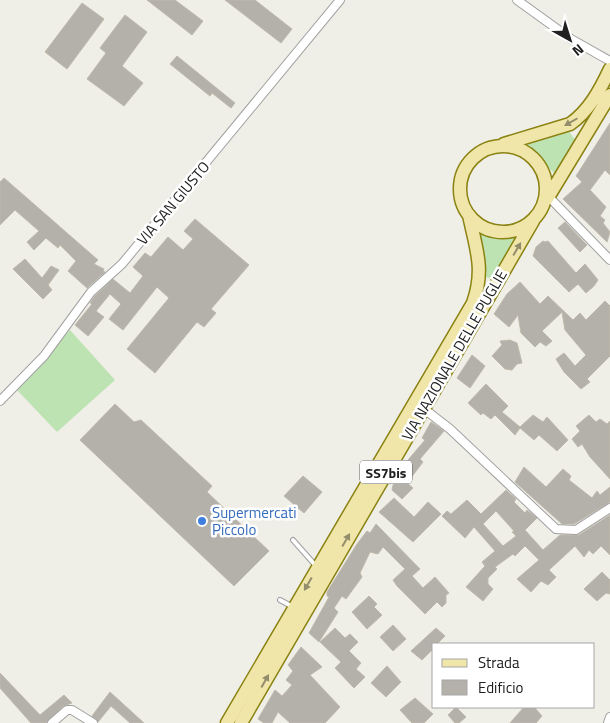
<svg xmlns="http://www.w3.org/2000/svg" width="610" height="723" viewBox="0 0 610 723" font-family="'Titillium Web',sans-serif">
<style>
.grass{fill:#bee3b3}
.building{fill:#b4b1aa;stroke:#bfb9ab;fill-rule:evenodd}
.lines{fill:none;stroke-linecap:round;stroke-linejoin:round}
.service-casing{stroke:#a1a1a1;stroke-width:6}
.minor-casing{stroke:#a1a1a1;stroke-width:10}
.primary-casing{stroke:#8a8211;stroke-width:15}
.service{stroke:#fff;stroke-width:4}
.minor{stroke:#fff;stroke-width:8}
.primary{stroke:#f1e6aa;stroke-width:12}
.oneway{fill:#938d6c}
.shop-dot{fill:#3f7fe0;stroke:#fff;stroke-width:2}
.labels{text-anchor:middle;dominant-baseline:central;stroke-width:5;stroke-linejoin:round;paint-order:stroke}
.shield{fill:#fff;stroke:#636363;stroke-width:1}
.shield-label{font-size:14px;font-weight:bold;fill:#202020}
.street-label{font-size:15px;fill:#202020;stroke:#fff}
.shop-label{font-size:15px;fill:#366cbe;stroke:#fff;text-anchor:start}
</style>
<rect width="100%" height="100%" fill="#efeee7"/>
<!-- grass -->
<path class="grass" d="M568,130L576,141L556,175L535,154L522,145Z
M475,226C489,236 504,238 521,233L496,279L485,277Z
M70,330L115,380L57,432L16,389Z"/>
<!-- building -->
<path class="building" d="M147,0H175L203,21L192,35Z
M225,0H255L292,29L281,43Z
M82,3L104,19L67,69L45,52Z
M125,15L147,32L122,66L143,83L124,106L87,79L106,53L100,48Z
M177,56L235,103L231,108L212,93L210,96L170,64Z
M610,123V175L605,170L590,190L606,207L600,216L605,220L603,223L610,232L607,242L563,199L582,182L576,176Z
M4,178L98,260L94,264L104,269L103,271L105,272L87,288L68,271L76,261L60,245L58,248L46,238L34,250L27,242L39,231L15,210L0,225V182Z
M195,219L249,265L211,309L216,313L204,327L197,322L155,373L127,349L169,298L157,287L123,330L109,319L121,304L110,294L96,311L104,317L88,336L75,325L92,304L90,303L95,296L113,279L130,293L143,276L133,267L145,253L151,257L168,237L183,250L193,239L184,231Z
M565,222L587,245L580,252L558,228Z
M543,241L545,242L548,241L576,273L585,264L598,280L594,286L586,293L578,284L569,292L533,256L536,247Z
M25,259L42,278L51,266L59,270L48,285L52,290L43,299L13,269Z
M520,282L540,304L548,296L573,320L580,313L586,320L605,301L610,306V356L587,379L590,382L581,389L564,372L556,359L564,353L575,366L586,355L565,330L562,312L542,331L552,341L546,346L540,342L535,347L521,333L518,315L509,327L494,314L507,294Z
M510,340L517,343L522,363L517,364L512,370L505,369L492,356L502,345L500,341Z
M472,355L485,366L470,388L457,378Z
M486,384L508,406L502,412L520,427L533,415L543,422L547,417L568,440L557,451L539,435L534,440L520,428L515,435L495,415L491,419L483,413L481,415L468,403Z
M115,404L134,422L141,420L212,486L207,492L269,551L234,586L80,440Z
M589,415L596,422L600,419L607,424L610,421V479L590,457L582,444L578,447L572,439L580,431L576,426Z
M431,422L444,431L420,459L423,462L407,483L413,488L402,499L392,490L393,485L401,477L399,474L408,460L425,440L422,438Z
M524,467L546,487L563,469L571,476L569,480L592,498L597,491L600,495L610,487V502L574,524H562L515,482Z
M303,476L322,492L304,513L284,496Z
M506,490L516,499L514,502L525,513L527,510L537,518L525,530L543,550L560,535H579L610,515V555L601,546L593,554L589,550L584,557L575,546L549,570L556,577L548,585L541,581L531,592L517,579L539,560L525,546L515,556L513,554L495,567L497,569L488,578V584L493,589L483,601L466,587L485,566L482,562L495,551L474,527L465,538L442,516L447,511L451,514L467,500L481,514ZM496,511L514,531L512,532L516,536L503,546L483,524Z
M394,498L414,517L428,502L441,514L413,542L379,512Z
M376,524L420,569L412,576L423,588L435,577L449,593L446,595V603L442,607L437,602L425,614L397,586L393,580L405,569L383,547L378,554L370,552L360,573L362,577L346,599L342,596L334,608L338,612L319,642L309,633L329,597L327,596V592L357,544L367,531L370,533Z
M602,572L610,580V594L606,593L597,601L584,589Z
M369,596L377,604L374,607L382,615L367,629L352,612Z
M393,625L406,639L393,651L380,637Z
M335,628L345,638L350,634L358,642L349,651L361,663L356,669L365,677L354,688L335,668L341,662L320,642Z
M436,628L445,636L437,644H434V648L422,660L411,651Z
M301,647L322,667L310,675L340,707L325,723H290L278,712L272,723H264L258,719L275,690L282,696L292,685L286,680L293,671L288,665Z
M387,666L401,682L386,697L371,683Z
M0,673L40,715L64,695L72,703L63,706L46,723H31L0,688Z
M110,692L144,723H130L111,706L98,722L92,716Z
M415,698L433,714L424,723H412L400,710Z
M456,707L466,717L459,723H455L448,715Z
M524,707H534L542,716L536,723H510Z"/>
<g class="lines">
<!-- service casing -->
<g class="service-casing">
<path id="service" d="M293,540L316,566
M280,600L293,607"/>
</g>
<!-- minor casing -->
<g class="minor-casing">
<path id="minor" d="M517,0L571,39L610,61
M548,196L610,260
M0,401L44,356L91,292L122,264L340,0
M423,408L450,429L556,529L576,530L610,508
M52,723L67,710H72L93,723
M608,723L610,717"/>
</g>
<!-- primary casing -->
<g class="primary-casing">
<path id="primary" d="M504,144L570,124C589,111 600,90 610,69
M460 189a43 43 0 1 1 86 0a43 43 0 1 1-86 0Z
M547,199L610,95
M227,723L473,303C485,269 476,249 469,215
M241,723L533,221"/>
</g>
<!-- service -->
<use href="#service" class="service"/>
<!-- minor -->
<use href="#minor" class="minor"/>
<!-- primary -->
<use href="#primary" class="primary"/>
</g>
<!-- one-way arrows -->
<defs><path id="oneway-solid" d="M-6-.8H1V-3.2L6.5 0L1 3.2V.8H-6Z" transform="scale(1.25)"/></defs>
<g class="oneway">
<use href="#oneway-solid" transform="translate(571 122) rotate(150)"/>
<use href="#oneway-solid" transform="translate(517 249) rotate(-60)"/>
<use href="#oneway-solid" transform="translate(346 540) rotate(-60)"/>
<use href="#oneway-solid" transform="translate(308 584) rotate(120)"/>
<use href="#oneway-solid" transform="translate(265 681) rotate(-61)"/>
</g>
<!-- markers -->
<circle class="shop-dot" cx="202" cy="521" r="5"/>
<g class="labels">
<!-- shield labels -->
<rect class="shield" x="360" y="460.5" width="52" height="23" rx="4"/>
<g class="shield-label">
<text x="386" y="472">SS7bis</text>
</g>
<!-- street labels -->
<g class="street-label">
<text transform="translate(173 203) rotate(-50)">VIA SAN GIUSTO</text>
<text transform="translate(454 355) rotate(-60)">VIA NAZIONALE DELLE PUGLIE</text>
</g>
<!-- shop labels -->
<g class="shop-label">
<text x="212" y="512">Supermercati<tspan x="212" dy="17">Piccolo</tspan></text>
</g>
</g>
<!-- legend -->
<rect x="432" y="643" width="162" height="65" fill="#ffffff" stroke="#a6a6a6"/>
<rect x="442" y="659" width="25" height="8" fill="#f1e6aa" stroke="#a6a6a6"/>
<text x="478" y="668" font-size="15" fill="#202020">Strada</text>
<rect x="442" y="680" width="25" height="15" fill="#b4b1aa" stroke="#a6a6a6"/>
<text x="478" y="693" font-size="15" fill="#202020">Edificio</text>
<!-- north arrow -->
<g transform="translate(570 40) rotate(141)" stroke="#ffffff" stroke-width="4" paint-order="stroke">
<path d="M0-4L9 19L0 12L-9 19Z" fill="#202020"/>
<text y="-8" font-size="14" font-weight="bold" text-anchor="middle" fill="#202020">N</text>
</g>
</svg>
